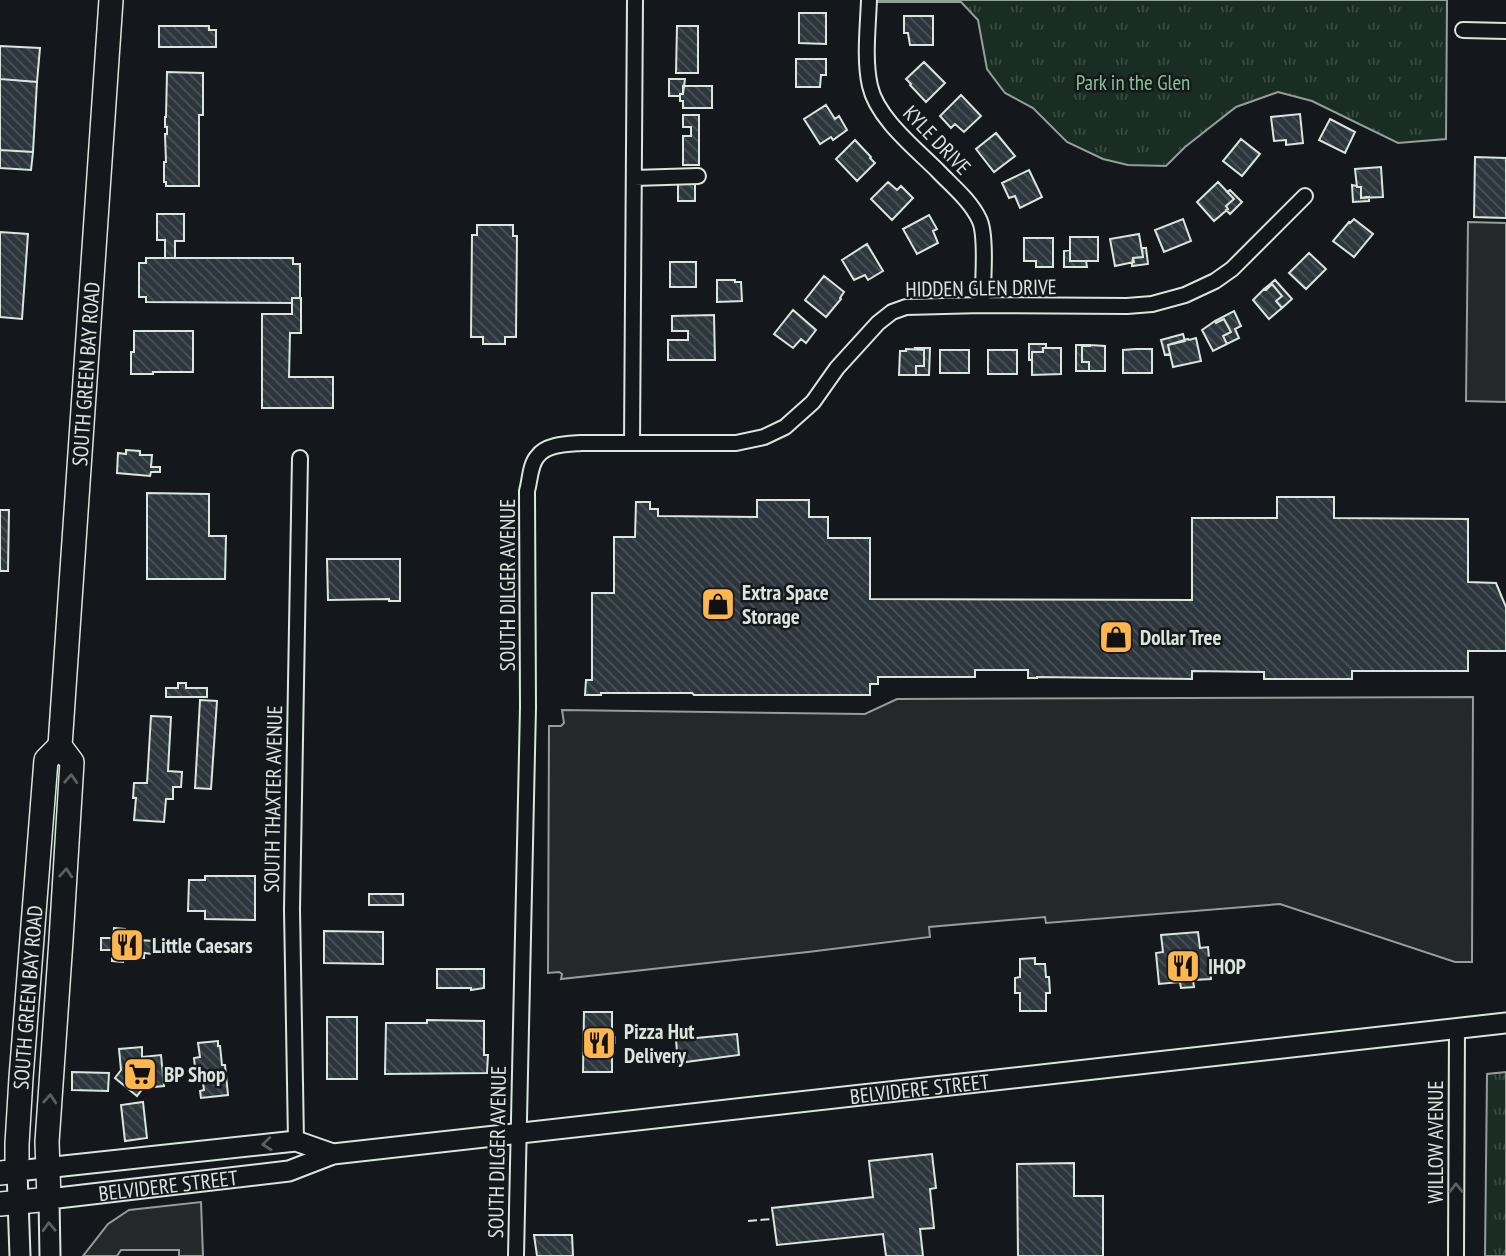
<svg xmlns="http://www.w3.org/2000/svg" width="1506" height="1256" viewBox="0 0 1506 1256" font-family="'PT Sans Narrow',sans-serif">
<style>
.park{fill:url(#park-tufts);stroke:#939e99;stroke-width:2}
.parking{fill:#24282b;stroke:#939e99;stroke-width:2}
.building{fill:url(#building-back-hatch);stroke:#d8e6dc;stroke-width:2}
.lines{fill:none;stroke-linecap:round;stroke-linejoin:round}
.street-casing{stroke:#d8e6dc;stroke-width:18}
.secondary-casing{stroke:#d8e6dc;stroke-width:23}
.primary-casing{stroke:#d8e6dc;stroke-width:26}
.street{stroke:#14181c;stroke-width:14}
.secondary{stroke:#14181c;stroke-width:19}
.primary{stroke:#14181c;stroke-width:23}
.fence{stroke:#d8e6dc;stroke-width:2;stroke-dasharray:9 3.5;stroke-linecap:butt}
.oneway{stroke:#59605f}
.labels{text-anchor:middle;dominant-baseline:central;stroke-width:5;stroke-linejoin:round;paint-order:stroke}
.park-label{font-size:21px;fill:#8ac095;stroke:#14181c}
.street-label{font-size:21px;fill:#d8e6dc;stroke:#14181c}
.poi-label{font-size:21px;font-weight:bold;fill:#d8e6dc;stroke:#14181c;text-anchor:start}
</style>
<defs>
<pattern id="park-tufts" width="24" height="20" patternUnits="userSpaceOnUse" patternTransform="scale(1.75)"><rect width="24" height="20" fill="#1a2d24"/><path d="M3 7l-1-3M5 7V3M7 7l1-3M15 17l-1-3M17 17v-4M19 17l1-3" fill="none" stroke="#3b4b43"/></pattern>
<pattern id="building-back-hatch" width="6" height="6" patternUnits="userSpaceOnUse" patternTransform="scale(1.75)"><rect width="6" height="6" fill="#2c363c"/><path d="M-1 5l2 2M0 0l6 6M5-1l2 2" fill="none" stroke="#4a5358"/></pattern>
</defs>
<rect width="100%" height="100%" fill="#14181c"/>
<!-- park -->
<path class="park" d="M874,0H1447L1446,139L1398,143L1312,101L1278,92L1236,107L1185,147L1166,166L1128,165L1103,159L1067,142L1033,108L1005,93L987,69L978,20L961,2H874Z
M1506,1072V1256H1485L1487,1074Z"/>
<!-- parking -->
<path class="parking" d="M1468,222L1506,223V402L1466,401Z
M1473,697L1472,962H1455L1280,904L1046,923L1045,917L929,927L930,937L808,952L561,979L562,974L559,972L548,973L549,726H561L564,723L562,710L865,714L897,699Z
M201,1202L203,1256H179V1250H121L117,1256H83L108,1224L129,1210Z"/>
<!-- building -->
<path class="building" d="M799,13H826V44L799,43Z
M904,16H933V45H910L908,33H904Z
M159,26H209V30H216V47H159Z
M677,26H698V73H676Z
M0,46L40,48L37,82L0,79Z
M796,59H826V75H821L820,87H796Z
M924,62L945,83L926,102L910,85L911,84L906,79Z
M167,72L203,73V115H199V186H166V182H164V162H166L165,134H167V127H165V117H166Z
M0,79L37,82L33,152L0,150Z
M669,79H685L683,94H680V96H669Z
M683,86H712V108H683V101H680V94H683Z
M961,95L981,116L964,132L955,124L951,128L940,116Z
M826,105L835,119L839,116L847,130L833,140L831,137L820,144L804,119Z
M1300,114L1303,143L1286,145V140L1274,141L1271,117Z
M683,115H699V165H683V136H691V127H683Z
M1330,119L1355,132L1345,153L1319,140Z
M996,133L1015,156L994,172L976,149Z
M1241,139L1260,154L1242,176L1223,161Z
M855,140L871,157L870,158L875,163L857,181L836,159Z
M0,150L33,152L31,170L0,168Z
M1475,157L1506,158V218L1474,217Z
M1381,167L1383,197L1361,198V187H1357L1355,169Z
M1029,170L1042,197L1020,208L1015,196L1009,198L1002,183Z
M678,181H695V201H678Z
M888,182L897,190L901,186L913,198L892,220L871,199Z
M1218,182L1234,199L1226,206L1228,209L1214,221L1197,202Z
M1352,185L1361,187V198L1369,197V201L1353,202Z
M1230,190L1242,202L1230,214L1226,210L1228,209L1226,206L1234,199L1227,192Z
M157,214H184V241H175V258H165V240H157Z
M929,215L937,229L933,231L938,243L917,254L903,229Z
M1183,219L1191,241L1164,252L1155,230Z
M1354,219L1373,234L1354,257L1333,241L1349,222L1350,223Z
M477,225H513V236H517L516,337H505V344H483V337H471L472,235H477Z
M0,232L28,234L22,319L0,317Z
M1139,234L1143,257L1133,258L1134,262L1115,266L1110,239Z
M1070,237H1098V261H1070Z
M1024,238H1053V267H1036V261H1024Z
M867,244L883,271L868,280L865,275L854,280L842,260Z
M1142,248H1146L1148,264L1132,266L1133,258L1143,257Z
M1070,250V261H1086L1087,267H1064V251Z
M1309,253L1326,269L1306,289L1289,273Z
M146,258H293V264H300V298H292V303L146,302V297H139V263H146Z
M670,262H696V287H670Z
M824,276L844,292L840,298L841,299L826,317L805,300Z
M717,280H735V282H741L742,301L717,302Z
M1275,280L1292,299L1282,308L1276,301L1282,296L1272,284L1266,290L1264,289Z
M1272,284L1282,296L1276,301L1282,308L1269,319L1253,300L1264,289L1266,290Z
M292,298H301V333H290L289,377H333V408H262V314H292Z
M793,310L816,330L806,343L801,339L793,348L774,334Z
M1234,311L1241,326L1235,329L1239,338L1227,344L1223,336L1231,332L1224,319L1216,323L1215,321Z
M714,315L715,360H668V340H688V331H672V316Z
M1224,319L1231,332L1223,336L1227,344L1213,351L1202,330L1215,321L1216,323Z
M134,331H193V372H153V374H131V352H134Z
M1183,334L1185,341L1168,345L1170,354L1165,355L1161,340Z
M1196,338L1201,361L1173,367L1168,345L1188,339L1189,340Z
M1029,344H1046V348H1043V352H1032V360H1029Z
M1076,345H1090V346H1082V362H1089V371H1076Z
M1090,345L1105,346V371H1089V362H1082V346H1090Z
M915,348H930L929,375H916V366H924V350H916Z
M1043,348H1061V374L1032,375V352H1043Z
M906,349L924,350V366H916V375H899L900,351H906Z
M1136,349H1152V373H1123V350Z
M940,350H969V373H940Z
M988,350H1017V374H988Z
M126,450L140,451V455H152L151,467H160V472H151L150,476L117,473L118,453L126,454Z
M147,493L209,494V536H226L225,579H147Z
M1277,497H1334V518L1468,519V582L1496,583L1506,607V651H1468V671H1352V679H1264V672L1192,671V679L1037,677V678H1028V670H975V677H878V684H870V695H694L692,693H601V695H585L586,680H592V593H614V537H635L636,502H650V509H658V516L757,517V500H809V517H828V538H870V599L1192,600V518H1277Z
M0,510H9L8,571H0Z
M327,559H400V601H389V599L328,600Z
M178,683H186V688H207V697H166V688H178Z
M200,700L217,701L211,789L195,788Z
M151,716L171,717L168,771L182,772L181,787H173V799H166L164,822L134,820L136,798H133L134,783H147Z
M205,876H255V920L205,919V911H188L189,880H205Z
M369,894H403V905H369Z
M114,928L125,929L124,939L153,941L152,954L144,953V958L133,957V953L123,952V962L112,961V950H101V938H113Z
M324,931L383,932V964L324,963Z
M1198,932L1200,948L1208,947L1211,979L1193,980L1194,987L1181,988L1180,982L1159,984L1156,953L1163,952L1161,935Z
M1035,958V964H1045L1046,977H1049L1050,993H1046V1011H1020V993H1015V978L1020,977V959Z
M437,969H484V988L471,990V988H437Z
M584,1012H612V1037H615V1043H612V1072H583Z
M327,1017H357V1079H327Z
M427,1020L484,1021V1055H488L487,1073L385,1074L386,1023H427Z
M737,1034L739,1055L678,1063L676,1040Z
M218,1041V1046H220L222,1065H225L228,1095L201,1098L200,1091L204,1090L202,1076H196L194,1058L200,1057L198,1043Z
M142,1047V1057L161,1055L164,1086L143,1088L137,1096L115,1078L121,1070L119,1049Z
M72,1072L109,1073L108,1091L72,1090Z
M143,1102L147,1138L125,1141L121,1105Z
M932,1154L936,1188L930,1189L934,1228L920,1229L923,1256H886L883,1234L777,1245L772,1208L873,1197L869,1161Z
M1074,1163V1196H1103V1256H1018L1017,1164Z
M534,1235H572L573,1256H537Z"/>
<g class="lines">
<!-- street casing -->
<g class="street-casing">
<path id="street" d="M869,0C868,27 864,60 870,86C877,118 915,148 937,170C951,185 970,200 979,219C987,233 983,286 982,305
M1463,30L1506,31
M634,178L698,176
M632,443L635,0
M296,1141L292,909L300,458
M516,1256L528,707L527,491C530,481 530,465 537,457C546,444 568,444 581,443H736L764,437L785,427L813,402L837,368L878,323L892,312L906,307L982,305L1127,306L1152,304L1185,295L1215,281L1232,269L1305,196
M1456,1256L1457,1028"/>
</g>
<!-- secondary casing -->
<g class="secondary-casing">
<g id="secondary">
<path d="M20,1256L17,1171L296,1141L333,1154"/>
<path id="s1" d="M50,1256L49,1199L289,1171L333,1154L1506,1023"/>
</g>
</g>
<!-- primary casing -->
<g class="primary-casing">
<g id="primary">
<path id="s2" d="M0,1173L17,1171V1144L21,1078L46,760L60,746"/>
<path id="s3" d="M0,1204L49,1199L47,1142L61,940L72,762L60,746L111,0"/>
</g>
</g>
<!-- street -->
<use href="#street" class="street"/>
<!-- secondary -->
<use href="#secondary" class="secondary"/>
<!-- primary -->
<use href="#primary" class="primary"/>
<!-- fence -->
<path class="fence" d="M748,1221L771,1219"/>
</g>
<!-- one-way arrows -->
<defs><path id="oneway-chevron" d="M-2-3.5L2.5 0L-2 3.5" fill="none" stroke-width="1.6" stroke-linecap="round" stroke-linejoin="round" transform="scale(1.75)"/></defs>
<g class="oneway">
<use href="#oneway-chevron" transform="translate(71 779) rotate(-87)"/>
<use href="#oneway-chevron" transform="translate(66 873) rotate(-86)"/>
<use href="#oneway-chevron" transform="translate(50 1099) rotate(-86)"/>
<use href="#oneway-chevron" transform="translate(267 1144) rotate(174)"/>
<use href="#oneway-chevron" transform="translate(1456 1188) rotate(-90)"/>
<use href="#oneway-chevron" transform="translate(49 1227) rotate(-92)"/>
</g>
<!-- icons -->
<defs>
<g id="shop-square" transform="scale(1.75)"><rect x="-9" y="-9" width="18" height="18" rx="4" fill="#ffb74d" stroke="#14181c"/><path d="M-5-2.5h2.3a2.7 3.5 0 0 1 5.4 0H5L5.5 6h-11ZM-1.5-2.5h3a1.5 2.3 0 0 0-3 0Z" fill="#111"/></g>
<g id="restaurant-square" transform="scale(1.75)"><rect x="-9" y="-9" width="18" height="18" rx="4" fill="#ffb74d" stroke="#14181c"/><path d="M-5-6h1v4h1v-4h1v4h1v-4h1v5L-1.5 .5V6h-2V.5L-5-1ZM5-6V6H3V1.5H1.5Q1.5-4 5-6Z" fill="#111"/></g>
<g id="supermarket-square" transform="scale(1.75)"><rect x="-9" y="-9" width="18" height="18" rx="4" fill="#ffb74d" stroke="#14181c"/><path d="M-6-5.5h2.5l.6 2H6L4.5 2H-2.5L-4.4-4H-6ZM-1.5 3.2a1.3 1.3 0 1 0 .1 0ZM3 3.2a1.3 1.3 0 1 0 .1 0Z" fill="#111"/></g>
</defs>
<g fill-rule="evenodd">
<use href="#shop-square" x="718" y="604"/>
<use href="#shop-square" x="1116" y="637"/>
<use href="#restaurant-square" x="127" y="945"/>
<use href="#restaurant-square" x="1183" y="966"/>
<use href="#restaurant-square" x="599" y="1043"/>
<use href="#supermarket-square" x="140" y="1074"/>
</g>
<g class="labels">
<!-- park labels -->
<g class="park-label">
<text x="1133" y="82">Park in the Glen</text>
</g>
<!-- street labels -->
<g class="street-label">
<text transform="translate(937 140) rotate(46)">KYLE DRIVE</text>
<text transform="translate(981 288) rotate(-1)">HIDDEN GLEN DRIVE</text>
<text stroke="none"><textPath href="#s3" startOffset="880">SOUTH GREEN BAY ROAD</textPath></text>
<text transform="translate(507 585) rotate(-90)">SOUTH DILGER AVENUE</text>
<text transform="translate(273 799) rotate(-89)">SOUTH THAXTER AVENUE</text>
<text stroke="none"><textPath href="#s2" startOffset="191">SOUTH GREEN BAY ROAD</textPath></text>
<text stroke="none"><textPath href="#s1" startOffset="936">BELVIDERE STREET</textPath></text>
<text transform="translate(1435 1142) rotate(-90)">WILLOW AVENUE</text>
<text transform="translate(497 1152) rotate(-89)">SOUTH DILGER AVENUE</text>
<text stroke="none"><textPath href="#s1" startOffset="177">BELVIDERE STREET</textPath></text>
</g>
<!-- poi labels -->
<g class="poi-label">
<text x="742" y="592">Extra Space<tspan x="742" dy="24">Storage</tspan></text>
<text x="1140" y="637">Dollar Tree</text>
<text x="152" y="945">Little Caesars</text>
<text x="1208" y="966">IHOP</text>
<text x="624" y="1031">Pizza Hut<tspan x="624" dy="24">Delivery</tspan></text>
<text x="164" y="1074">BP Shop</text>
</g>
</g>
</svg>
